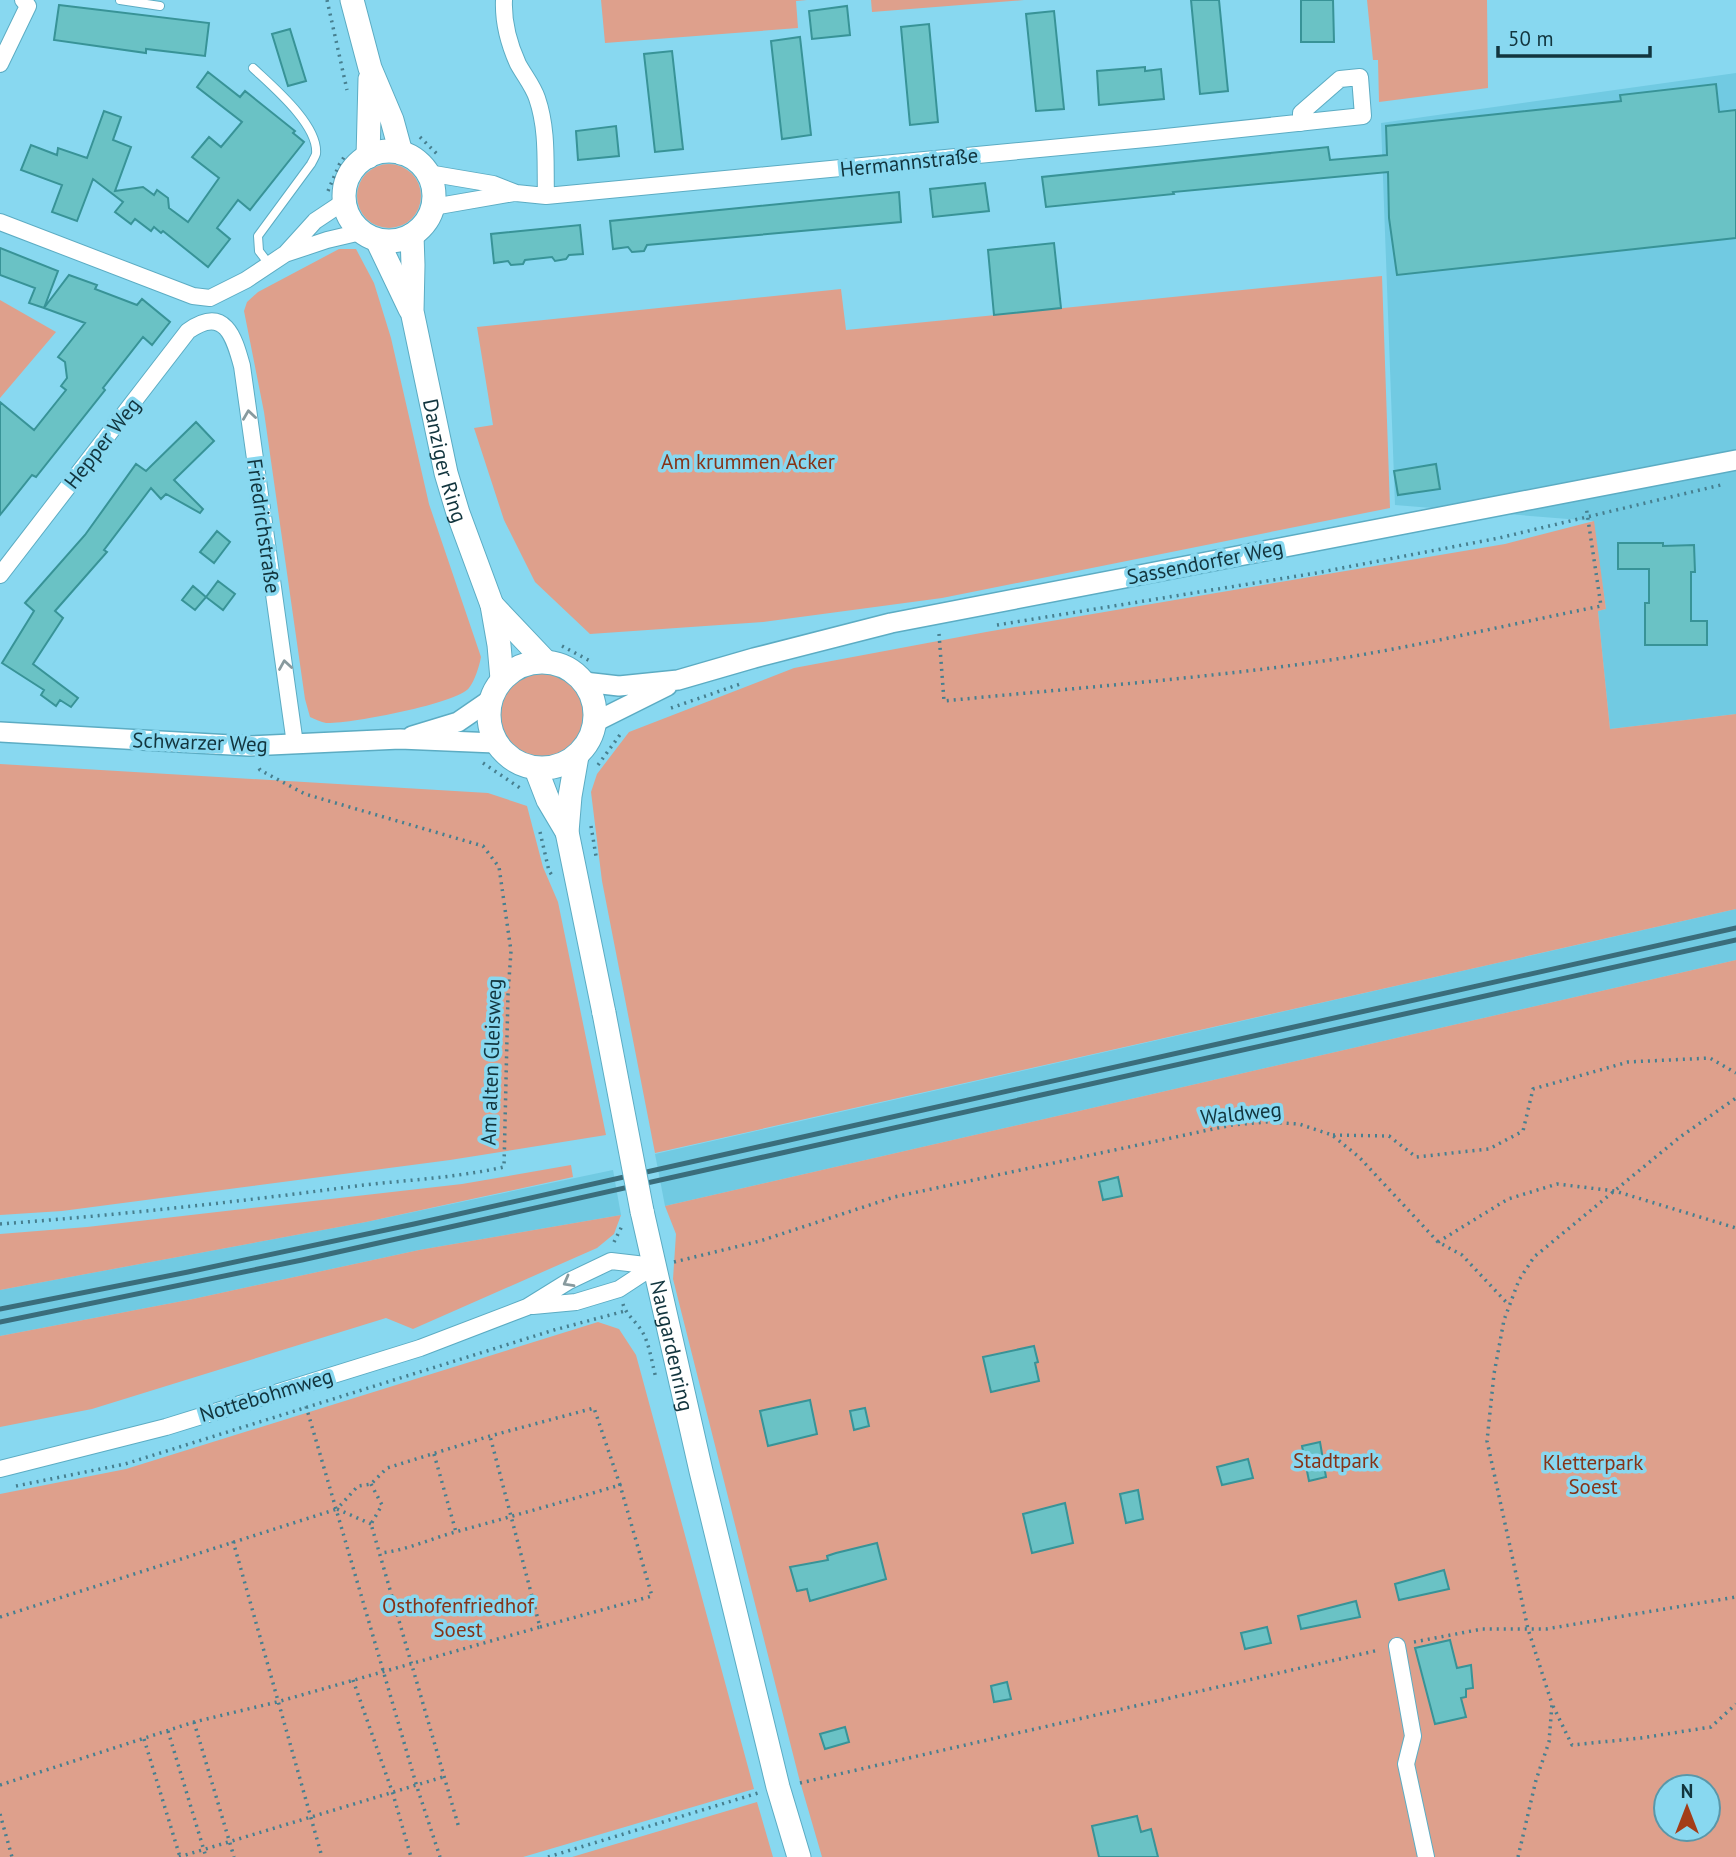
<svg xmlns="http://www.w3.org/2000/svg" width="1736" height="1857" viewBox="0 0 1736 1857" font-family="'PT Sans',sans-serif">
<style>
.built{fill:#71cae2}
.green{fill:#dea08c;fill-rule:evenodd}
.building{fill:#6ac2c5;stroke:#389397;stroke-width:2}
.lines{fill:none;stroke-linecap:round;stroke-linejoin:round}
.service-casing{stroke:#5cacc3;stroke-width:10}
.minor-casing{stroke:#5cacc3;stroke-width:18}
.tertiary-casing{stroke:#5cacc3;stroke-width:22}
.secondary-casing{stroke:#5cacc3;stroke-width:25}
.path{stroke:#477f8f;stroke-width:3.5;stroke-dasharray:2 5;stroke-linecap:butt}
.service{stroke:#fff;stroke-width:8}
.minor{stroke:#fff;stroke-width:16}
.tertiary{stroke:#fff;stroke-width:19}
.secondary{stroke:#fff;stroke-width:23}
.rail{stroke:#3a6d7b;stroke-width:5}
.secondary-bridge-casing{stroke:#5cacc3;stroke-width:25;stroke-linecap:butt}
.secondary-bridge{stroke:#fff;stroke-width:23}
.oneway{stroke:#889a9e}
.labels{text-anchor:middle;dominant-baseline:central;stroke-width:7;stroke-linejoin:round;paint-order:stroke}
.street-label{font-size:21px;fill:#12353e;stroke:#88d8f0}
.park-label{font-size:21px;fill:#863317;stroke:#88d8f0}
</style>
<rect width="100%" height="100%" fill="#88d8f0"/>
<!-- built -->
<path class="built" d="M1736,73V714L1610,729L1598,611L1606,609L1593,521L1395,505L1381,123Z
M1736,909V960L665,1206L655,1154Z
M613,1170L621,1215L419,1250L193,1299L0,1336V1290L366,1222Z"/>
<!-- green -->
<path class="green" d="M601,0H807L796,1L798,28L605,43Z
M871,0H1024L872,12Z
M1367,0H1487L1488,88L1379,102L1378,60H1373Z
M357 196a32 32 0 1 1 64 0a32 32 0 1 1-64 0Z
M339,249H356L374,283L391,338L429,504L481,657C479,667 475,680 469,688C456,704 349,724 326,723C321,722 315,719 310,717L305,699L264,412L244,311L247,302L258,292Z
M1382,276L1390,508L942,598L763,622L590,634L535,582L504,520L474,428L493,425L477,327L841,289L846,330Z
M0,300L56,332L0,398Z
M1594,521L1606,609L1598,611L1610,729L1736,714V909L655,1153L602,881L591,792L597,774L629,732L794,668L986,632L1505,544Z
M498 716a44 44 0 1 1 88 0a44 44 0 1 1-88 0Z
M0,764L488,793L527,806L543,867L558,902L606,1135L450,1160L62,1211L0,1215Z
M1736,960V1857H822L799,1778L673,1279L676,1234L665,1206ZM1666,1787H1708V1829H1666Z
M571,1165L573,1177L366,1222L0,1290V1234L87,1227L462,1184Z
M621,1215L614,1234L597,1248L413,1329L386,1318L92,1409L0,1427V1336L193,1299L419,1250Z
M598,1322L619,1329L636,1355L754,1789L523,1857H0V1494L126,1469Z
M757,1802L773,1857H572Z"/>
<!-- building -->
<path class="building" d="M1191,0H1219L1228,91L1200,94Z
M1301,0H1333L1334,42H1301Z
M59,5L209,23L205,56L146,49V53L54,40Z
M847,6L850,35L812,39L809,11Z
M1054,11L1064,109L1036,111L1026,14Z
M929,24L938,122L910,125L901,27Z
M290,29L306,81L288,86L272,34Z
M800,37L811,135L782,139L771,41Z
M672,51L683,149L655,152L644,54Z
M1145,67V71L1161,69L1164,99L1099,105L1097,71Z
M208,72L240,97L245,91L295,131L293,133L304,142L250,210L238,200L217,228L230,239L208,267L163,231L161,233L154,227L151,231L135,219L131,224L115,212L123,202L93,179L77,221L52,212L62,185L21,170L31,145L57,155L58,148L87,158L104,111L121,117L113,140L131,147L115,191L143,187L154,195L157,190L168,198L169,208L188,222L219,178L192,157L209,137L221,147L242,122L197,87Z
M1716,84L1719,112L1736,110V238L1397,275L1389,218L1388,172L1173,192L1174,194L1046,207L1042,177L1328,147L1330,160L1387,155L1386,126L1621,101L1620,95Z
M616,126L619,156L578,160L576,131Z
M985,183L989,211L933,217L930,189Z
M899,192L901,222L647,245L644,251L632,252L628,247L613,249L610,221Z
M580,225L583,254L569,255L566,259L555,261L552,257L525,260L523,264L511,265L508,261L494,263L491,234Z
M1054,243L1061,308L994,315L988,250Z
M0,248L58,271L44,308L29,303L35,288L0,275Z
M69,275L97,285L95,289L137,305L142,299L170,322L152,345L143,337L103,388L105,390L36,477L32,475L0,515V402L34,430L66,390L61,386L67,378L65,362L58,357L85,323L44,308Z
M196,422L214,441L174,480L203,509L200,513L166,494L161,499L151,488L104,550L107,552L55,611L63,618L33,664L78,698L71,707L60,700L56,706L41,695L44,690L2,663L34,611L25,603L85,535L136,464L146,471Z
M1436,464L1440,489L1398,495L1394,471Z
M217,531L230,542L214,563L200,552Z
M1618,543H1663V546L1694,545L1695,572H1691V621H1707V645H1645V603H1649V569H1618Z
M218,581L235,594L223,610L206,597L195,610L182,600L193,586L206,597Z
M1118,1177L1122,1196L1103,1200L1099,1182Z
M1034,1346L1038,1362L1035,1363L1039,1381L991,1392L983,1357Z
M810,1400L817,1434L768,1446L760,1411Z
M865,1408L869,1426L854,1430L850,1411Z
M1320,1442L1326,1477L1309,1481L1302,1446Z
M1248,1459L1253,1478L1222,1485L1217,1467Z
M1138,1490L1143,1519L1126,1523L1120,1494Z
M1065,1503L1073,1543L1032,1553L1023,1514Z
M877,1543L886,1579L810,1601L807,1589L797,1591L790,1567L828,1560L827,1556L836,1553Z
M1444,1570L1449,1589L1399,1600L1395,1584Z
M1356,1601L1360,1617L1301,1629L1298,1616Z
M1267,1627L1271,1643L1245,1649L1241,1633Z
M1450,1640L1457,1668L1471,1665L1473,1688L1466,1689V1697L1461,1698L1466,1717L1435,1724L1415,1648Z
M1007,1682L1011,1699L994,1702L991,1686Z
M845,1727L849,1742L825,1749L820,1734Z
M1137,1816L1141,1832L1151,1829L1158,1857H1099L1092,1826Z"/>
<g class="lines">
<!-- service casing -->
<g class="service-casing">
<path id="service" d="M120,0L160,6
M253,68C272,86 319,125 316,154C316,155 311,164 311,164L258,236L259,251L269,264"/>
</g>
<!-- minor casing -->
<g class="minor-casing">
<path id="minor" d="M504,0C503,22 509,44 518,64C524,75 533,86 537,98C548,130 545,163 546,196
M0,64L28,6L23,0
M428,173L493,184L516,193L546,196L1156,138L1363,116L1360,77L1340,79L1301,113V123
M433,207L514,193
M0,222L193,296L210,298L246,280L285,254L327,240L361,232
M286,253L315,221L345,201
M0,575L188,331C225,305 234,337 242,366L295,744
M533,1306L576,1302L619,1289L654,1266
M0,1469L166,1427L420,1348L527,1307L569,1281L611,1261L654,1266
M1397,1646L1413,1736L1406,1764L1426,1857"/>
</g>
<!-- tertiary casing -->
<g class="tertiary-casing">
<path id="tertiary" d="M584,682L619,686L678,680L754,658L891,623L1736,460
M595,722L667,686
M0,732L249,746L400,739L495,743
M412,736L458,722L490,700"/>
</g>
<!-- secondary casing -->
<g class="secondary-casing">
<g id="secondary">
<path d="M352,0L370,68L392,120L401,153"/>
<circle cx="389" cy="196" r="45"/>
<path d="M368,157L370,79"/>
<path id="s1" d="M412,235L413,265L412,311L446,473L458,513L492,605L499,645L502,679"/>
<path d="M377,240L410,309"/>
<path d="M492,605L545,661"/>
<circle cx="542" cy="715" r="53"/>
<path d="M577,756L570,796L567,832L604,1013"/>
<path d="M536,769L548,800L567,832"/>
<path id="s2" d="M642,1211L701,1471L778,1787L799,1857"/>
</g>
</g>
<!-- path -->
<path class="path" d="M327,0L347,90
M420,137L439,156
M328,191L339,165L346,154
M997,625L1316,573L1499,538L1725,484
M939,634L944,701C1072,688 1202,679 1330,660C1420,646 1511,624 1601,606L1586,506
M562,646L592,662
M671,708L743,683
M483,763L520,788
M598,765L622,732
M591,826L596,856
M540,832L549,871L554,878
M1333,1135L1389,1136L1416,1157L1489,1149L1523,1131L1533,1089L1628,1062L1710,1058L1736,1073
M0,1224C119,1215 237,1202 356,1186C405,1180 455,1178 504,1167L508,994L511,951L499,867L483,846L305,794L260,770L257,764
M614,1242L623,1224
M1438,1242L1508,1199L1557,1184L1615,1191L1736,1228
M674,1262L760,1241L894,1197L1232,1125L1266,1122L1299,1124L1332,1135L1359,1157L1438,1242L1462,1255L1508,1304
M623,1304C626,1315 637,1322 643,1333C650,1346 652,1364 656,1378
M306,1406L417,1787L440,1857
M434,1454L456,1532
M371,1484L382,1505L371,1524L459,1828
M16,1486L125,1464L554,1330L625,1311
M371,1524L337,1509L358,1486L371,1484L387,1468L490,1436L594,1408L620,1485C566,1501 513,1516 459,1531C432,1538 408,1550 381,1553
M233,1541L322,1857
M0,1617L337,1509
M540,1627L652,1596L620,1485
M1414,1642L1482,1629H1546L1736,1597
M353,1680L393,1794L411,1857
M1553,1706L1572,1745L1641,1738L1711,1727L1736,1704
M194,1722L234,1857
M168,1731L206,1857
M144,1739L180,1857
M800,1783L1379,1650
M0,1785L194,1722L277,1702L540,1627L490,1436
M0,1814L12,1857
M179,1857L443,1777
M548,1857L758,1793
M1518,1857L1536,1780L1549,1742L1552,1704L1528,1629L1487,1441L1494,1374L1504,1320L1519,1280L1534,1257L1680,1137L1736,1098"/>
<!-- service -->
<use href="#service" class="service"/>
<!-- minor -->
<use href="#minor" class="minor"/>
<!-- tertiary -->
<use href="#tertiary" class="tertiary"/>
<!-- secondary -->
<use href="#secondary" class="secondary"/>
<!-- rail -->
<path class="rail" d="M0,1309L188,1272L414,1224L1736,928
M0,1322L302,1260L1736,940"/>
<!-- secondary-bridge casing -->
<g class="secondary-bridge-casing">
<path id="secondary-bridge" d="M604,1013L642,1211"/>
</g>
<!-- secondary-bridge -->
<use href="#secondary-bridge" class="secondary-bridge"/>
</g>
<!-- one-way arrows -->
<defs><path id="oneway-chevron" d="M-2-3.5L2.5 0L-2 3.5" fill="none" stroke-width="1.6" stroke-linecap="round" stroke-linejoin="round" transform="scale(1.75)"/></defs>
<g class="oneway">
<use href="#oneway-chevron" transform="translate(249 415) rotate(-98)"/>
<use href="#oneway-chevron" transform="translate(285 665) rotate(-99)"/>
<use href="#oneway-chevron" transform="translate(568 1282) rotate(151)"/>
</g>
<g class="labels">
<!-- street labels -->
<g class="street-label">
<text transform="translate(909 162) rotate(-6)">Hermannstraße</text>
<text transform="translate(102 443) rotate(-52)">Hepper Weg</text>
<text stroke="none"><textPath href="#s1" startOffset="229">Danziger Ring</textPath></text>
<text transform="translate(264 526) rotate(82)">Friedrichstraße</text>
<text transform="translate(1205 562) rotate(-11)">Sassendorfer Weg</text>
<text transform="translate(200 742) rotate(2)">Schwarzer Weg</text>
<text transform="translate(491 1062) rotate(-88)">Am alten Gleisweg</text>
<text transform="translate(1241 1113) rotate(-6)">Waldweg</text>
<text stroke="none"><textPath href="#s2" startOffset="138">Naugardenring</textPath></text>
<text transform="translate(266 1395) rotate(-17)">Nottebohmweg</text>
</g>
<!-- park labels -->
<g class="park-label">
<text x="748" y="461">Am krummen Acker</text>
<text x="1336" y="1460">Stadtpark</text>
<text x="1593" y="1462">Kletterpark<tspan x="1593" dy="24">Soest</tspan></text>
<text x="458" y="1605">Osthofenfriedhof<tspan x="458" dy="24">Soest</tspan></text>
</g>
</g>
<!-- north arrow -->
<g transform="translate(1687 1808)"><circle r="33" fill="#88d8f0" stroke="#5997a9" stroke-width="2"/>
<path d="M0-5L12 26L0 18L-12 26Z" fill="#a33d18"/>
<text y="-10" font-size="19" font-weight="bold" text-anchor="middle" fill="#12353e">N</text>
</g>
<!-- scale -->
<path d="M1498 46v10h152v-10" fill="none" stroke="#12353e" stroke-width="3.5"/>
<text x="1508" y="46" font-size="21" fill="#12353e" stroke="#88d8f0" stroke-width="5" paint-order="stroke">50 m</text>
</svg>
